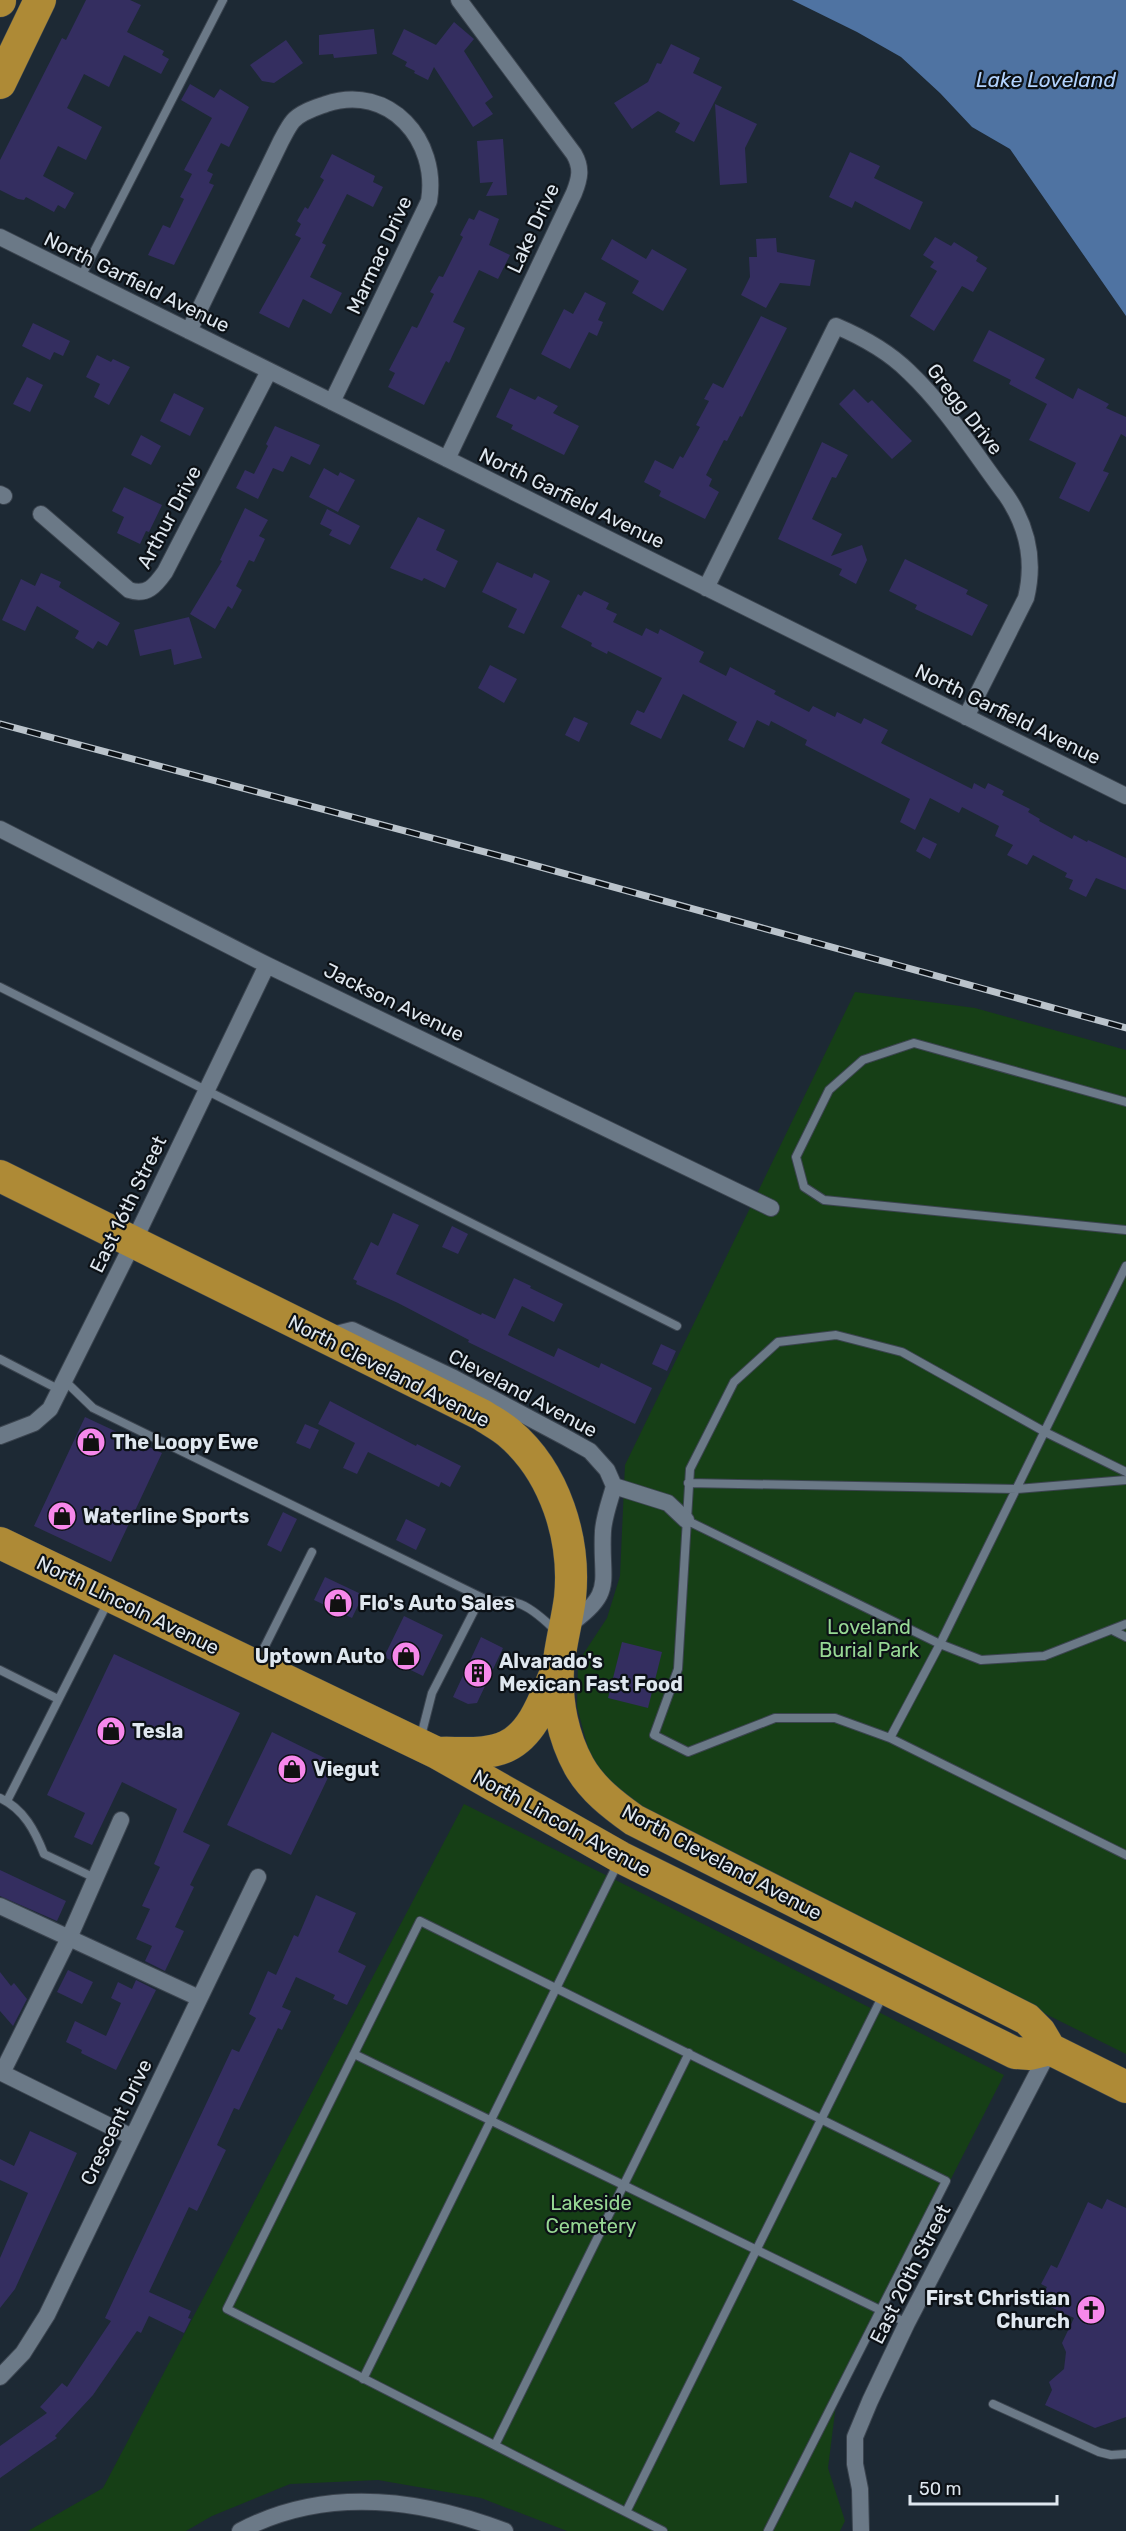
<svg xmlns="http://www.w3.org/2000/svg" width="1126" height="2531" viewBox="0 0 1126 2531" font-family="Rubik,sans-serif">
<style>
.green{fill:#163f16}
.water{fill:#4f73a2}
.building{fill:#342e60}
.lines{fill:none;stroke-linecap:round;stroke-linejoin:round}
.lane-casing{stroke:#3b444f;stroke-width:10}
.street-casing{stroke:#3b444f;stroke-width:18}
.highway-casing{stroke:#3b444f;stroke-width:33}
.lane{stroke:#6b7987;stroke-width:8}
.street{stroke:#6b7987;stroke-width:16}
.highway{stroke:#ae8a36;stroke-width:32}
.rail-casing{stroke:#bac3cb;stroke-width:7}
.rail{stroke:#0c1116;stroke-width:4.5;stroke-dasharray:14;stroke-linecap:butt}
.labels{text-anchor:middle;dominant-baseline:central;stroke-width:4.5;stroke-linejoin:round;paint-order:stroke}
.street-label{font-size:20px;fill:#dfe7ef;stroke:#0c1116}
.poi-label{font-size:20px;font-weight:bold;fill:#dfe7ef;stroke:#0c1116;text-anchor:start}
.park-label{font-size:20px;fill:#97d894;stroke:#0c1116}
.water-label{font-size:21px;font-style:italic;fill:#b3d3fe;stroke:#0c1116}
</style>
<rect width="100%" height="100%" fill="#1d2934"/>
<!-- green -->
<path class="green" d="M855,992L975,1008L1126,1050V2054L630,1807L593,1766L577,1707L578,1662L607,1618L620,1576L625,1465Z
M464,1804L1004,2075L836,2404L828,2468L845,2521L840,2531H567L481,2498L378,2480L290,2484L212,2516L186,2531H28L103,2488Z"/>
<!-- water -->
<path class="water" d="M792,0H1126V316L1010,149L972,127L940,93L901,57L857,32Z"/>
<!-- building -->
<path class="building" d="M86,0H130L141,5L127,32L164,51L162,55L169,59L161,74L124,55L109,87L84,74L67,108L102,127L86,160L58,146L43,176L74,193L65,209L58,205L54,212L26,197L24,200L18,199L0,190V160L62,38L66,40Z
M454,22L474,39L464,51L493,97L485,103L493,114L473,127L434,67L428,80L414,73L415,71L405,66L407,62L392,54L404,29L436,45Z
M374,29L377,54L334,58L333,54L319,55V35Z
M286,40L303,63L274,83L262,81L250,65Z
M671,44L700,58L693,73L722,87L694,142L675,132L680,123L658,111L632,129L614,103L648,82L657,63L661,64Z
M190,84L214,98L220,89L249,107L229,147L221,143L207,171L213,174L209,183L214,185L174,265L148,255L163,225L170,228L184,199L180,197L192,174L184,170L212,118L181,100Z
M715,104L757,124L745,148L747,183L720,185Z
M503,139L507,195L486,196L493,182L480,183L477,141Z
M850,152L880,166L874,178L923,202L910,230L855,201L852,208L829,197Z
M332,154L375,176L373,182L383,187L373,207L347,194L322,243L326,245L310,277L342,293L331,314L303,299L289,328L259,313L301,238L295,235L301,224L297,221L305,207L308,209L324,180L320,177Z
M479,210L499,219L489,245L510,255L498,279L479,270L453,322L465,328L449,363L446,361L424,405L388,387L395,373L389,370L412,326L417,328L434,294L430,292L439,276L443,277L463,237L460,235L469,218L474,220Z
M935,237L951,246L954,242L978,257L976,261L987,268L973,292L962,286L934,331L910,316L937,271L930,267L934,262L923,255Z
M776,238L777,252L815,260L810,286L780,283L766,308L741,295L750,277L749,257H757L756,239Z
M612,239L646,259L652,249L687,269L663,311L632,293L639,281L601,259Z
M585,292L606,303L598,320L603,322L597,336L589,332L570,369L541,354L564,309L573,314Z
M761,316L787,328L742,417L740,416L727,441L724,440L706,475L712,479L709,486L719,492L705,519L659,496L661,491L644,482L655,460L673,469L680,456L683,458L700,427L696,425L709,401L704,399L713,383L723,388Z
M33,323L70,341L63,356L54,352L50,360L22,346Z
M989,330L1045,359L1035,378L1073,399L1078,388L1109,404L1106,408L1126,417V437L1121,434L1103,471L1109,473L1089,512L1059,498L1076,463L1029,440L1047,404L1009,384L1011,380L973,361Z
M97,355L111,362L113,359L130,367L109,405L94,397L100,384L86,377Z
M27,377L43,385L30,412L13,404Z
M510,388L535,400L538,396L558,406L553,413L579,426L564,455L511,429L513,425L496,417Z
M854,389L868,403L872,400L912,441L892,459L839,404Z
M174,393L204,408L190,436L160,421Z
M275,426L320,445L310,465L291,456L283,472L273,468L258,499L236,488L245,470L254,474L268,446L266,444Z
M141,435L161,446L151,465L131,455Z
M822,442L848,455L836,478L832,477L812,519L842,534L831,556L862,545L867,560L856,584L839,575L842,569L778,539Z
M324,468L338,476L340,472L355,480L338,512L309,497Z
M124,487L162,505L149,532L146,531L140,544L117,533L124,517L112,511Z
M245,508L268,520L259,536L265,539L254,562L249,560L236,586L242,590L232,609L228,606L215,629L190,614L222,561L220,560Z
M327,509L360,526L350,545L329,535L332,530L320,524Z
M418,517L445,530L436,550L458,561L445,588L424,578L422,581L390,568Z
M905,559L968,590L966,594L988,605L972,636L915,609L917,605L889,591Z
M497,562L532,578L534,573L550,581L524,634L508,627L517,609L482,592Z
M41,573L61,582L59,587L120,623L107,646L98,641L93,649L75,638L79,631L37,606L25,631L2,620L21,579L35,586Z
M584,591L609,603L606,609L617,614L613,622L642,636L646,628L658,634L660,629L704,652L699,662L726,676L730,667L776,691L774,694L809,712L813,706L835,717L837,712L861,724L864,718L888,730L881,743L972,789L974,783L985,789L988,783L1004,791L1002,795L1030,809L1028,812L1040,819L1039,821L1072,839L1074,835L1087,842L1088,840L1126,858V890L1096,878L1086,897L1069,889L1073,880L1065,877L1067,873L1033,855L1027,865L1007,855L1013,845L995,836L999,826L962,807L959,813L930,798L915,830L900,822L910,799L805,745L807,740L771,721L769,726L757,720L744,748L728,740L737,722L683,694L661,739L630,724L637,710L644,713L662,678L608,651L607,654L591,646L592,643L561,627L578,594L581,596Z
M189,617L202,658L174,665L171,649L140,656L134,630Z
M490,665L517,679L504,703L478,688Z
M574,717L588,723L579,742L565,735Z
M923,837L937,844L930,859L916,851Z
M393,1213L419,1225L396,1274L481,1315L482,1313L495,1319L514,1278L531,1286L530,1288L563,1304L554,1322L522,1306L508,1335L554,1357L558,1348L599,1368L601,1363L652,1388L635,1424L468,1342L469,1340L398,1303L356,1284L357,1281L353,1279L371,1242L378,1246Z
M452,1226L468,1234L458,1254L442,1247Z
M661,1344L676,1351L667,1371L652,1364Z
M330,1401L416,1446L417,1444L461,1466L450,1487L441,1482L439,1487L368,1452L357,1474L343,1468L355,1443L318,1424Z
M85,1417L162,1453L111,1562L34,1526Z
M305,1424L319,1430L310,1449L296,1443Z
M283,1512L297,1519L281,1552L267,1545Z
M406,1519L426,1529L416,1550L396,1540Z
M325,1577L363,1595L352,1618L314,1600Z
M404,1616L443,1635L423,1676L384,1657Z
M481,1637L503,1648L477,1703L468,1704L453,1697Z
M622,1642L662,1652L648,1708L608,1698Z
M114,1654L240,1713L183,1832L210,1845L190,1885L194,1887L175,1927L184,1931L165,1971L145,1961L152,1946L136,1939L150,1909L142,1906L160,1867L154,1864L177,1809L122,1782L92,1845L74,1837L85,1813L47,1795Z
M272,1732L335,1763L291,1855L227,1825Z
M0,1870L66,1901L57,1921L0,1896Z
M316,1895L356,1913L338,1952L366,1966L347,2005L333,1999L335,1995L296,1977L282,2007L291,2011L282,2030L278,2028L239,2110L234,2108L217,2145L226,2150L197,2211L189,2207L149,2292L191,2311L188,2318L191,2319L184,2333L149,2316L141,2333L137,2331L93,2395L55,2436L57,2438L0,2478V2446L47,2413L40,2407L62,2383L67,2387L111,2321L105,2318L232,2049L239,2052L256,2018L249,2014L268,1971L276,1975L294,1935L298,1937Z
M68,1970L93,1982L82,2004L57,1992Z
M0,1972L11,1986L14,1983L27,1999L13,2026L0,2011Z
M136,1980L156,1990L116,2070L81,2053L82,2050L66,2042L75,2021L106,2036L121,2003L111,1998L118,1982L132,1989Z
M30,2131L77,2153L15,2289L0,2308V2258L28,2193L0,2180V2159L14,2166Z
M1107,2199L1126,2208V2417L1095,2428L1045,2405L1052,2390L1049,2382L1064,2369L1066,2352L1062,2343L1074,2318L1040,2302L1047,2287L1041,2284L1051,2265L1057,2268L1088,2202L1102,2209Z"/>
<g class="lines">
<!-- lane casing -->
<g class="lane-casing">
<path id="lane" d="M81,277L223,0
M0,987L677,1326
M1126,1102L914,1043L863,1060L829,1090L796,1157L804,1187L824,1200L1126,1230
M0,1359L60,1390
M65,1381L93,1408L489,1601
M1126,1472L1045,1432L902,1352L836,1335L778,1342L734,1382L690,1469L678,1669L654,1735L688,1752L775,1718H835L890,1738L1126,1855
M688,1483L1017,1489L1126,1480
M686,1520L940,1644L981,1660L1044,1656L1126,1624
M1114,1631L1126,1637
M258,1660L312,1552
M0,1670L58,1699
M890,1738L940,1644L1126,1266
M420,1740L432,1693L476,1607C512,1591 532,1607 558,1633
M0,1798C24,1809 35,1831 44,1854L95,1878
M7,1801L108,1602
M354,2054L907,2323
M363,2379L618,1863
M993,2404L1099,2452L1111,2455L1126,2454
M495,2445L689,2053
M626,2512L884,1993
M663,2531L227,2309L420,1921L946,2181L768,2531"/>
</g>
<!-- street casing -->
<g class="street-casing">
<path id="street" d="M0,237L1126,796
M189,331L281,141C285,134 288,127 293,121C301,112 315,108 326,104C390,83 439,141 429,201L332,402
M447,459L574,193C580,178 582,168 574,154L459,0
M0,494L4,496
M41,514L129,590C147,596 155,586 165,572L269,371
M706,588L836,326C862,337 889,352 909,372C947,408 975,454 1006,495C1028,527 1035,561 1026,598L966,717
M0,829L267,965L771,1208
M328,1336L352,1330L454,1378L565,1437L590,1451L607,1470L614,1486
M0,1436L34,1423L50,1409L133,1243L267,965
M614,1486L668,1503L686,1520
M566,1627C617,1592 600,1584 603,1531C604,1516 610,1501 614,1486
M0,1906L199,1998
M0,2072L132,2137
M2,2073L69,1938L121,1820
M0,2377L23,2353L47,2315L258,1877
M240,2531C325,2486 418,2498 505,2531
M861,2531L860,2489L855,2464V2437L870,2401L907,2323L1050,2049"/>
</g>
<!-- highway casing -->
<g class="highway-casing">
<path id="highway" d="M0,1V0
M0,83L40,0
M0,1176L482,1415C491,1421 501,1426 509,1433C555,1472 576,1539 570,1598C567,1621 560,1646 558,1669C556,1702 563,1737 579,1766C592,1789 613,1805 634,1820L1027,2019L1040,2032L1050,2049
M0,1543L437,1753L620,1857L1015,2053L1030,2054L1050,2049L1126,2087
M437,1753C458,1752 488,1756 507,1746C534,1733 545,1697 556,1672"/>
</g>
<!-- lane -->
<use href="#lane" class="lane"/>
<!-- street -->
<use href="#street" class="street"/>
<!-- highway -->
<use href="#highway" class="highway"/>
<!-- rail casing -->
<g class="rail-casing">
<path id="rail" d="M0,724L515,860L1126,1028"/>
</g>
<!-- rail -->
<use href="#rail" class="rail"/>
</g>
<!-- icons -->
<defs>
<g id="shop-disc" transform="scale(1.5)"><circle r="9.5" fill="#f788eb" stroke="#0c1116"/><path d="M-5-2.5h2.3a2.7 3.5 0 0 1 5.4 0H5L5.5 6h-11ZM-1.5-2.5h3a1.5 2.3 0 0 0-3 0Z" fill="#111"/></g>
<g id="building-disc" transform="scale(1.5)"><circle r="9.5" fill="#f788eb" stroke="#0c1116"/><path d="M-4-6H4V6H1V3H-1V6H-4ZM-2.5-4.3h1.7v1.8h-1.7ZM.8-4.3h1.7v1.8H.8ZM-2.5-1h1.7V.8h-1.7ZM.8-1h1.7V.8H.8Z" fill="#111"/></g>
<g id="church-disc" transform="scale(1.5)"><circle r="9.5" fill="#f788eb" stroke="#0c1116"/><path d="M-1.2-6h2.4v3.5h3.3v2.4h-3.3V6h-2.4V-.1h-3.3v-2.4h3.3Z" fill="#111"/></g>
</defs>
<g fill-rule="evenodd">
<use href="#shop-disc" x="91" y="1442"/>
<use href="#shop-disc" x="62" y="1516"/>
<use href="#shop-disc" x="338" y="1603"/>
<use href="#shop-disc" x="406" y="1656"/>
<use href="#building-disc" x="478" y="1673"/>
<use href="#shop-disc" x="111" y="1731"/>
<use href="#shop-disc" x="292" y="1769"/>
<use href="#church-disc" x="1091" y="2310"/>
</g>
<g class="labels">
<!-- street labels -->
<g class="street-label">
<text transform="translate(533 228) rotate(-65)">Lake Drive</text>
<text transform="translate(379 255) rotate(-65)">Marmac Drive</text>
<text transform="translate(137 282) rotate(26)">North Garfield Avenue</text>
<text transform="translate(965 409) rotate(52)">Gregg Drive</text>
<text transform="translate(572 498) rotate(26)">North Garfield Avenue</text>
<text transform="translate(169 517) rotate(-62)">Arthur Drive</text>
<text transform="translate(1008 714) rotate(26)">North Garfield Avenue</text>
<text transform="translate(394 1002) rotate(26)">Jackson Avenue</text>
<text transform="translate(128 1204) rotate(-64)">East 16th Street</text>
<text transform="translate(389 1371) rotate(27)">North Cleveland Avenue</text>
<text transform="translate(523 1393) rotate(28)">Cleveland Avenue</text>
<text transform="translate(128 1605) rotate(26)">North Lincoln Avenue</text>
<text transform="translate(562 1823) rotate(29)">North Lincoln Avenue</text>
<text transform="translate(722 1862) rotate(28)">North Cleveland Avenue</text>
<text transform="translate(116 2122) rotate(-64)">Crescent Drive</text>
<text transform="translate(910 2274) rotate(-63)">East 20th Street</text>
</g>
<!-- poi labels -->
<g class="poi-label">
<text x="112" y="1442">The Loopy Ewe</text>
<text x="83" y="1516">Waterline Sports</text>
<text x="359" y="1603">Flo's Auto Sales</text>
<text x="385" y="1656" text-anchor="end">Uptown Auto</text>
<text x="499" y="1661">Alvarado's<tspan x="499" dy="23">Mexican Fast Food</tspan></text>
<text x="132" y="1731">Tesla</text>
<text x="313" y="1769">Viegut</text>
<text x="1070" y="2298" text-anchor="end">First Christian<tspan x="1070" dy="23">Church</tspan></text>
</g>
<!-- park labels -->
<g class="park-label">
<text x="869" y="1627">Loveland<tspan x="869" dy="23">Burial Park</tspan></text>
<text x="591" y="2203">Lakeside<tspan x="591" dy="23">Cemetery</tspan></text>
</g>
<!-- water labels -->
<g class="water-label">
<text x="1046" y="79">Lake Loveland</text>
</g>
</g>
<!-- scale -->
<path d="M910 2495v9h147v-9" fill="none" stroke="#dfe7ef" stroke-width="3"/>
<text x="919" y="2495" font-size="18" fill="#dfe7ef" stroke="#0c1116" stroke-width="4.5" paint-order="stroke">50 m</text>
</svg>
